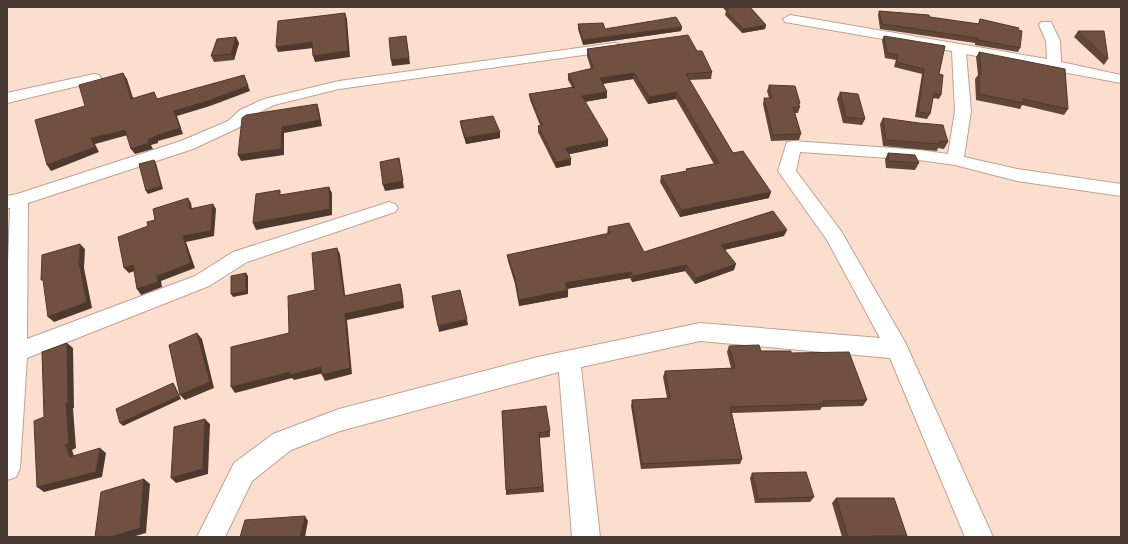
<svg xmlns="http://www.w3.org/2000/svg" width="1128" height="544" viewBox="0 0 1128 544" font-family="'Noto Serif',serif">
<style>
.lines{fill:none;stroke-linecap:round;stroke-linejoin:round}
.minor-casing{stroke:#c3a08f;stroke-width:2}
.minor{fill:#fff;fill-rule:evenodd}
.wall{fill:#604638}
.shaded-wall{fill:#4e392e}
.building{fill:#705141;stroke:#4e392e}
</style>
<rect width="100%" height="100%" fill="#fcdecf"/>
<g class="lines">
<!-- minor casing -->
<g class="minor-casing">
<path id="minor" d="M790,15L1047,59L1046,41L1039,25L1041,22H1051L1060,41L1061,62L1121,75V83L966,54L971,111L964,157L1017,169L1121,184V196L1017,181L955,165L919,160L800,152L796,171L841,231L905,342L993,537H965L890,358L700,341L581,367L600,537H572L559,372L340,431L291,450L252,481L225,537H197L234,463L273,434L339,409L538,357L700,323L880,338L827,240L778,171L787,142L793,141L919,150L948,154L955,111L952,51L785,22L783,19Z
M614,43L619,44L621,47L619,50L339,89L274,105L252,116L240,127L193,149L28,203L27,339L195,276L233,252L389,202L395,204L398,208L395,212L247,262L209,286L27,358L20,468L16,477L7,480V290L10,208H7V196L17,194L181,141L228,121L240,110L264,99L339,81Z
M94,74L99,75L101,78L99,81L7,103V93Z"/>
</g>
<!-- minor -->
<use href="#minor" class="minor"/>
</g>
<!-- wall -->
<path class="wall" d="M723,7H750L766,25L765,29L742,33L725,15L726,11L723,8Z
M879,11L978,24L980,19L1018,30L1020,48L1018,52L975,45V43L880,29L878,15Z
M578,24L605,29L682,27L681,31L583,45L578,29Z
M1078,31L1108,59L1104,65L1074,37Z
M884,36L939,74L941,95L939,99L933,98L930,114L927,119L915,117L922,74L894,67L896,60L885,58L882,40Z
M236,37L239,43L234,60L214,62L211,56Z
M587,49L697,51L712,72L711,79L689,80L733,153L769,198L680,217L660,182L661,176L686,171V169L714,164L676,99L648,104L633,79L603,84L607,92V98L585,102L608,140V146L569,154L571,159V165L556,168L538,132V126L540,125L530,100L529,94L572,87L568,80V74L591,69L587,56Z
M979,52L1068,109L1064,115L1022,105L1020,109L976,100L975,79L978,75L976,57Z
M769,85L800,103L799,105L800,107L798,113H795L801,134L799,140L771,141L763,104L764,98H769L767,91Z
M840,92L865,119L862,125L843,123L837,99Z
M883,118L948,142L944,149L938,148L937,151L883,146L880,124Z
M460,121L500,138L466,144L461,128Z
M888,153L919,163L915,170L886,168L885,159Z
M608,227L644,252L784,236L724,250L734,270L695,284L685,271L632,282L630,278L567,289L568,297L519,306L515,284L508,261L507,255L607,234Z
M729,346L761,351L791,353L867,400L863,406L822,407L820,410L732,413L742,459L740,464L641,469L631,406L632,400L667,398L663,377L665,371L731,368L727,352Z
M502,411L550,431V437L539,438L544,492L506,495V490Z
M752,473L814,497L810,502L755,503L750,478Z
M836,498L907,536L905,537H842L832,503Z"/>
<!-- shaded-wall -->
<path class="shaded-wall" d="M345,13L347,19L350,57L315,62L313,56Z
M766,25L765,29L742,33L743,29Z
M682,27L681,31L583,45V40Z
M406,36L410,64L392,66L391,60Z
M236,37L239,43L234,60L231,54Z
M312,42L314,48L278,52L276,47Z
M123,73L127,79L135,104L131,99Z
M634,73L633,79L600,84V78Z
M244,75L250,91L210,106L177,116L183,134L158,141V143L151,145L153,149L135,154L131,149L155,136L174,111Z
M607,92V98L582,102V96Z
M677,92L676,99L648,104L649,97Z
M317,104L319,110L322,126L284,133V155L241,161L238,155Z
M125,130L128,135L95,144L99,152L51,171L47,165L91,138Z
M500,132V138L466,144L465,138Z
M608,140V146L566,155V148Z
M399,158L404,188L385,191L383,185Z
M571,159V165L556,168V162Z
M154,160L156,163L163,189L148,194L146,191Z
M329,187L332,193V215L256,230L253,223Z
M771,192L769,198L680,217L681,210Z
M188,198L191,203L193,215L190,209Z
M213,204L216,209L214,236L186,242L195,268L161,281L162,287L141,295L137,289L157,276L183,236Z
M787,230L784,236L719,251L721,245Z
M80,244L85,249L84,268L92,308L54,322L48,317L79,263Z
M337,248L340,254L346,302L344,296Z
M736,264L734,270L695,284L696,278Z
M133,265L137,270L129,273L124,268Z
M686,265L685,271L632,282L633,276Z
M631,272L630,278L565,289V283Z
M246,273L248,276V294L233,297L231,294Z
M400,284L402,290L404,308L347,320L352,374L325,381L322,375L345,314Z
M568,290V297L519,306V300Z
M467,319L468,325L439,332L438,326Z
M197,333L202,339L214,388L185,400L180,395Z
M67,343L73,348L74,408H73L76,448L72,450L76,462L70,457L65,445Z
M321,367L324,373L294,380L292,378L235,393L231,387L290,372Z
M173,383L175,386L181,399L123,426L120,423Z
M205,419L210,424L208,474L176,483L171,478Z
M100,448L106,453L102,477L44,492L37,487Z
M144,479L150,484L146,533L132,537H111Z
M305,516L308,521L305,537H300Z"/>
<!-- building -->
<path class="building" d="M726,7H750L766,25L743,29L726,11L729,10Z
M879,11L929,15L930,17L979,24L980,19L1019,28L1018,30L1022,31L1020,48L978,40L977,38L882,24Z
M345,13L348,51L313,56L312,42L276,47L278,21Z
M676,17L682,27L583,40L578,24L603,23L605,29Z
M1078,31H1104L1108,59Z
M688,35L697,51H702L712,72L686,74L733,153L743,151L771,192L681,210L661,176L687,171L686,169L719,163L677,92L649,97L634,73L600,78L607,92L582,96L608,140L566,148L571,159L556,162L538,126L542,125L529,94L575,87L568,74L593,68L587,49Z
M406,36L409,58L391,60L389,38Z
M884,36L945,46L939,74L943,75L941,95L934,93L930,114L918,112L924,69L896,62L898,55L887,53Z
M236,37L231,54L211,56L217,39Z
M979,52L1065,69L1068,109L1023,99L1024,103L979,94V74H981Z
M123,73L131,99L154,92L157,99L244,75L248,86L208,101L174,111L180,128L155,136V137L148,139L149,143L131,149L125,130L91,138L95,147L47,165L35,120L85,106L79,85Z
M769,85L795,86L800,103H798L800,107H793L801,134L773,135L764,98H772Z
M840,92L858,94L865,119L846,117Z
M317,104L320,120L282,127L281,149L238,155L242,118L246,115Z
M493,116L500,132L465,138L460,121Z
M883,118L919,123L943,125L948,142L939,141L940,144L886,140Z
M888,153L915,155L919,163L889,161Z
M399,158L403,181L383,185L380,162Z
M154,160L161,186L146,191L139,164Z
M329,187L330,209L253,223L256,194L280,190V195Z
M188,198L190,209L213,204L211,231L183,236L191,263L157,276L158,282L137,289L133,265L124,268L118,237L148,226L147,222L155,220L153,209Z
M773,211L787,230L721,245L736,264L696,278L686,265L633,276L631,272L565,283L568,290L519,300L515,278L507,255L610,233L608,227L629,223L644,252Z
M80,244L79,263L87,302L48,317L43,280H41L42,255Z
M337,248L344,296L400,284L403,301L345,314L350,368L322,375L321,367L290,375V372L231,387V347L289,333L288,296L315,290L312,253Z
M246,273V291L231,294V276Z
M460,290L467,319L438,326L432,296Z
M197,333L210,382L180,395L169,345Z
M67,343L68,402L66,403L69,443L65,445L70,457L100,448L96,472L37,487L34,421L44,417L42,352Z
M759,345L761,351H791V353L849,352L867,400L823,401L824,404L730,407L742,459L642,464L632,400L670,398L665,371L735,368L729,346Z
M173,383L179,396L120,423L116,409Z
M546,406L550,431L539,433L543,487L506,490L502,411Z
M205,419L203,469L171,478L174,427Z
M806,472L814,497L758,499L752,473Z
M144,479L140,528L111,537H95L101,492Z
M836,498H894L907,536H870L871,537H848Z
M305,516L300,537H240L245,520Z"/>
<!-- border -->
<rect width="1128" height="544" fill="none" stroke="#473931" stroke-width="16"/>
</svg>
